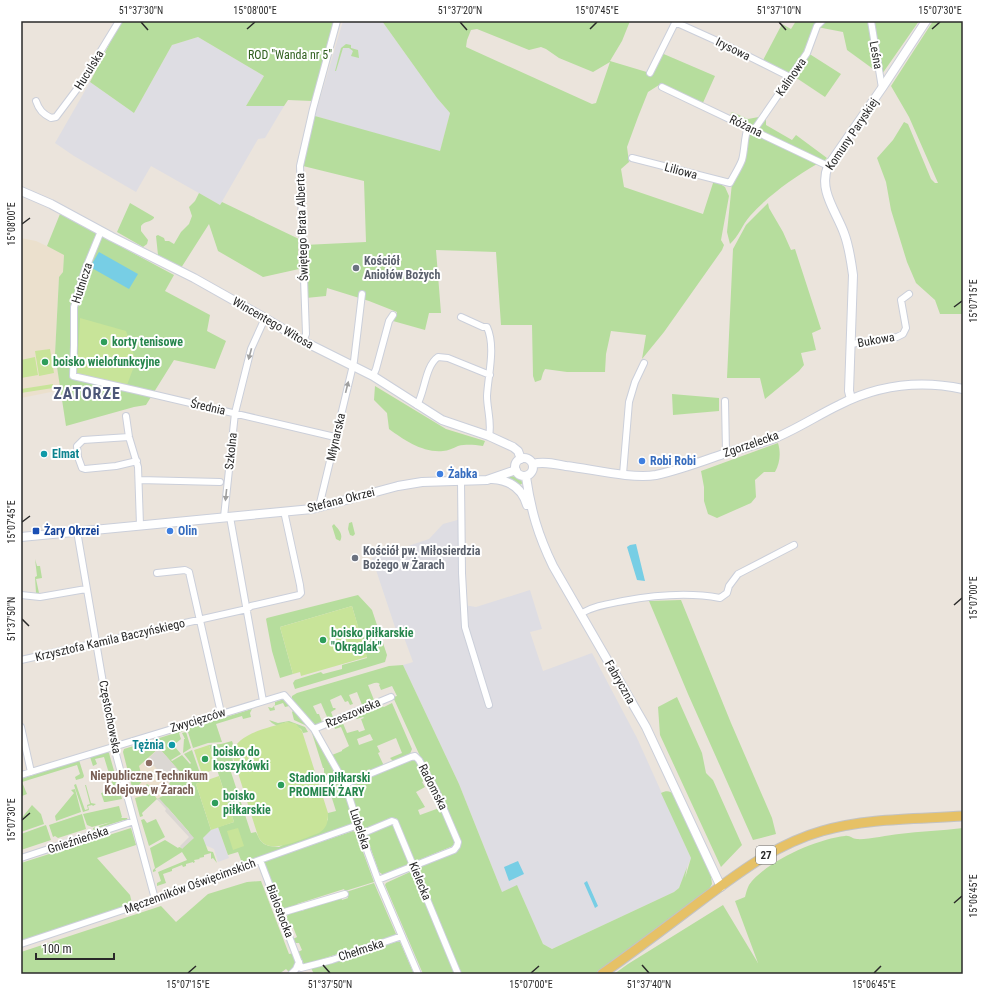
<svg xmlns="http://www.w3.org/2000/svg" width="984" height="995" viewBox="0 0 984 995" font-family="'Roboto Condensed',sans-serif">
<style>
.industrial{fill:#dedde3}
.education{fill:#ebe0cd}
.green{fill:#b6dd9d;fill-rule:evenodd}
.pitch{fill:#c8e499}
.plaza{fill:#dbd7d3}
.water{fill:#77cee5}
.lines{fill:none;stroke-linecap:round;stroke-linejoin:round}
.street-casing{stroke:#cbcfda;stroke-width:8}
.secondary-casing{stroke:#cbcfda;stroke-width:10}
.primary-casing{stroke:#c3c3c3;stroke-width:11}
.street{stroke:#fff;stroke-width:6}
.secondary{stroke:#fff;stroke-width:8}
.primary{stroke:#e6c166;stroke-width:9}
.oneway{fill:#9f9f9f}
.ticks{fill:none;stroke:#2a2a2a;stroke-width:1.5}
.worship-dot{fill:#6b7280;stroke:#fff;stroke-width:1.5}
.leisure-dot{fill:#2e9e5b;stroke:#fff;stroke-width:1.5}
.culture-dot{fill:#0f9aa8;stroke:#fff;stroke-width:1.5}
.shop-dot{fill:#3f7fe0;stroke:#fff;stroke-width:1.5}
.transit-dot{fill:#1a4fb4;stroke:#fff;stroke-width:1.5}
.education-dot{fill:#8d6e63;stroke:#fff;stroke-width:1.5}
.labels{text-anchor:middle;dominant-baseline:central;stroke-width:4;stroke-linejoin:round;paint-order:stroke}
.shield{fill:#fff;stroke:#6a6a6a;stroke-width:1}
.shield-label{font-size:11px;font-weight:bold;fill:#2a2a2a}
.street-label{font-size:12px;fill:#2a2a2a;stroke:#fff}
.park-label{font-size:12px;fill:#31611f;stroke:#fff}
.worship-label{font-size:12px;font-weight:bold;fill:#5b616d;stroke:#fff;text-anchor:start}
.leisure-label{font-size:12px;font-weight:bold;fill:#27864d;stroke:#fff;text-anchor:start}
.culture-label{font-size:12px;font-weight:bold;fill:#0d838f;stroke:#fff;text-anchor:start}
.shop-label{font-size:12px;font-weight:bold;fill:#366cbe;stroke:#fff;text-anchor:start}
.transit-label{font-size:12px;font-weight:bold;fill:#164399;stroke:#fff;text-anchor:start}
.education-label{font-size:12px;font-weight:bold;fill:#785e54;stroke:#fff}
.district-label{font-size:16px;font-weight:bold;letter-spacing:1px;fill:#4d5777;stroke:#fff}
.neatline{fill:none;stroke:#2a2a2a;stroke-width:1.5}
.ticks-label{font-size:10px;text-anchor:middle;fill:#2a2a2a}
</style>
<rect width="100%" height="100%" fill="#ebe4dc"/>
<!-- industrial -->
<path class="industrial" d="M343,21H382L437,98L450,113L440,152L315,116Z
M198,37L264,76L246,106H284L265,138L258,139L220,205L151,166L136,192L74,156L55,143L90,82L134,113L172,45Z
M461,519L464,605L476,607L530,590L542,629L530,632L543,671L592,653L637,738L691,858L679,888L674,892L552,949L543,944L517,886L502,892L459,784L403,665L413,662L402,632L397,633L372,558L429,539L443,524Z
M218,827L229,858L218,862L214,849L205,845L203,838L211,830Z"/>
<!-- education -->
<path class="education" d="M21,238L36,241L64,254L63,272L59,277L55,354L61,390L21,398Z
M153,740L192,784L137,807L123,752L124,749Z"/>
<!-- green -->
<path class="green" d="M121,21H334L312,101L288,100L284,106H246L264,76L198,37L172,45L134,113L90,82Z
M382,21H630L622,41L610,61L650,73L659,52L715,76L702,105L659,85L648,92L638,117L627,147L629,162L621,169L624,187L703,214L714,180L725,187L729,196L721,240L724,245L722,250L664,332L642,359L646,335L611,331L606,354L605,372H567L545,369L543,373L541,380L535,382L533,376L532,325H501L496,252L436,250L441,313H429L425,330L393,321L397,312L369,301L327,288L326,296L306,298L304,245L366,242L364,181L303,166L315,116L440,151L450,113L437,98ZM477,29L529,50L541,47L546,49L559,58L593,72L610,62L596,103L592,104L466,47L467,40L471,30Z
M796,21H919L880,77V74L847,50L843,32L817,27L808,53L841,74L825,97L792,75L762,62L782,24L791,29Z
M933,21H963V314H940L935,300L916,283L907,262L891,210L886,182L877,158L893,140L904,122L908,124L931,179L935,183H938L909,117L891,86Z
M346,44L351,45V48L358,50L359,58L351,56L353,51L349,48H343L336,71H335L341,48Z
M732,112L748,119L764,116L766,113V125L792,140L796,135L827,158L824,161L728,118Z
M753,132L814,161L817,164C793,178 769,195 750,216C742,225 739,236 730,244L727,232L732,183L748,134Z
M199,193L220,205L222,202L299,239L298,253L299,269L263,277L218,251L209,224L181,268L158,255L156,236L158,235L164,238L165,241H169L174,244L181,232L189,224L192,216L189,207L195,201Z
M130,203L154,217V218C150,223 145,220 141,226V231L148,240L147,244L143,247L117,232Z
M768,203L769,208L783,232L791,250L795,249L821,329L812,333L816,350L801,353L804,365L799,371L765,399L760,378H727L733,249L746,225Z
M60,214L174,275L165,291L210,315L207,331L226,341L215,369L174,360L146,405L134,407L66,426L55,354L59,277L63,272L64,255L47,246Z
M375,386L446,429L485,441L483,446C474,445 467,444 458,446C453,448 448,451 443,451C423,453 404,440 389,429L387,413L374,400Z
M672,394L719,398V411L673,415Z
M778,443C781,453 780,463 775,472H764L755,480L756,497L751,503L717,518L708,514L704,501V487L701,471Z
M512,476L519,478L523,483L518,486L503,478Z
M352,522L355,534L353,536L350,535L348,529L349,523Z
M334,524C338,529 344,534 340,541L336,539L332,526Z
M35,559L37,566H40L42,578L36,579L39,593H36L35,577L37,576Z
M358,595L372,610L387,655L385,662L295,689L293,683L295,680L321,672L323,674L342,669V665L367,658L352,606L280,627L293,674L280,678L272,651L266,619L267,618Z
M681,600L731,723L772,818L776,834L753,840L688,694L649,601Z
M403,665L459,784L502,892L517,885L543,944L552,949L674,892L679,888L687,867L685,878L691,858L661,793C667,790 670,791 675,795L711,876L712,884L707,893L597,974H461L416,866L458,847L440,794L419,754L393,697L397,696L392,686L381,690L379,685L380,684C376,681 372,684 368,685L374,700L362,705L357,692L349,695L353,704L350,705L348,701L345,702L341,695L330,700L333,708H335L336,709L331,712L333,717L328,719L321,703L313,706L317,714H319L322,722L320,725L315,726L292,700V696L297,693L389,666Z
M677,697L702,753L706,773L713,780L742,845L721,867L660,735L658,707Z
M284,699L313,730L341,782L355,823L353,825L242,863L238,852L228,855L218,827L234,822L209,745L221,744L232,741C235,748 231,753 233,761L228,763L251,833L256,832L260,840L264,844L269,846L279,847L328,820V813L336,811L324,773V768H323L311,730L307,726L294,720L292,712L293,711L289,706L285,707L283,703L274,706L275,710L270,711L268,707L272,708L275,705V702Z
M392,703L412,749L410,754L393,761L390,758L402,753L396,738L377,746L380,752L378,753L384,766L371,771L370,769L367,770L368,772L352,778L351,776H349L350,779H349L344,777L332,755L342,751V750L349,746L341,727L335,729L333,725L342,721L347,733L358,730L359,732L365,730L361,719L364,718L363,717L357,719L353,716L379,705L384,707ZM370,734L373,740L359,745L357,739Z
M252,709L250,713L251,717L243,719L242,716L216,724L222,742L208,743L193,748L187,729Z
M269,720L278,723L289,721L305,727L308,732L303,733L301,729L287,722L277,726L272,723Z
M185,730L179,733L181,739L175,744L174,741L170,742L167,746L170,749H174L175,747L181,754L171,760L172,761L182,755L190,764L191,763L184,754L192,750L203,782L196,784L211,830L203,838L208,851L213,852L217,863L213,858L211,859V853L204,855V857L199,858L200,859L194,860L195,862L193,863V862L186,864V866L183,867L182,865L172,869V871L163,874L166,883L157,886V883L161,881L158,872L187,860L182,852L155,869L156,871L153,872V870L155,868L150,848L165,840L178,848L179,847L182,848L189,839V832L168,808L157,799L142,813L143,816L140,817L135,798L153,793L157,799L172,791L169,783L181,773L159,748L139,766L143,780L139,785L132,787L123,752L124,749Z
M186,732L191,748L183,753L184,739H185L182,733Z
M108,752L109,753L122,799L106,802H104L101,793L105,792L106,796L115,793L104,757L95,759L97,764L93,766L90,757Z
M79,760L84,776L83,778L76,780L75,777L80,774L77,765L22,782L27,794L22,796L21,791V779Z
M412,760L417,761L427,779L422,782L425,787L416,792L425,807L418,810L420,815L442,807L456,840L453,846L414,862L396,818L362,832L348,786L365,779L368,784L371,783L368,777Z
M76,784L85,810L88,809L87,805L90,804L85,785H86L91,803L96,804L93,806L92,805L88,806L89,810L83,812L74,785Z
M147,784L152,787L153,790L134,795L133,791L143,788Z
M75,789L81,812L56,821L55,816L74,793L71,790Z
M32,805L41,814L44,824L21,832V819Z
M119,806L122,817L121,818H127L128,820L127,821L124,820L95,829L98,831L94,832L93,828L111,822L92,827L87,825L83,814Z
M82,814L86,829L58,838L55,836L53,837L49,825Z
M144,819L147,823L156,819L165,837L149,846L141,820Z
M393,824L409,865L402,869L401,867L394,870L395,872L385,876L379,872L367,838L368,834Z
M46,825L51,840L21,850V834Z
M131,828L136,845L97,858L130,895L133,907L21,944V863Z
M963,828V974H614L628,964L723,905L758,963L735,901L745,897C746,893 747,889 749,885C766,861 817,839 845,836C850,835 852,839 857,839C866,840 888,835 899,834C920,831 942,831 963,828Z
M353,831L356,833L374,882L345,891L344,889L297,904V906C290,908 285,911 280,904L264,863L265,861Z
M410,872L414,873L456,974H423L385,885L386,883Z
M261,881L289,954L294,953C297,962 295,966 290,973L286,969L279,974H22L21,952L161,906L176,922L208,894L247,882Z
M374,883L396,934L395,936L306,964H304L298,952L302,950L299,943H295L293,939L297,937L293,927L289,928C286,922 285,918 289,913L301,909L302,911L304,910L305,908L315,907V905L341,897L342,900L348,898L346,892Z
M399,941L400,942L414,974H325L324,972L314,974L311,968Z"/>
<!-- pitch -->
<path class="pitch" d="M80,318L126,331L136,361L127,385L77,374Z
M50,349L54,373L39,376L35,351Z
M35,357L38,375L21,378V360Z
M53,384V388L21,393V389Z
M352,606L367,657L301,676L300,672L293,674L280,627Z
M287,722L296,724L302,731L328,813C328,822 327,828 319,833C308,837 281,849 270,846C264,845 260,841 258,836L232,754C236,733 269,728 287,722Z
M209,745L216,769L202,774L194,750Z
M219,776L234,822L211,830L196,784Z
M238,828L244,846L233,850L227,831Z"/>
<!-- plaza -->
<path class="plaza" d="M159,748L181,773L169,783L148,759Z
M159,798L194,838L182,849L180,846L189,837L165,811L166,809L157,799Z"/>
<!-- water -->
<path class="water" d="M99,252L138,274L129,289L90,267Z
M636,544L645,581L637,580L627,547L630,545Z
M518,861L524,874L509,881L504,867Z
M587,881L598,906L595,908L584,883Z"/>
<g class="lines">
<!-- street casing -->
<g class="street-casing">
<path id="street" d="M871,21L882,88
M675,22L726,45L790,77
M650,73L676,21
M662,87L828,166
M36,101C39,110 43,114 51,118L56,117L80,85L119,21
M754,130L807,53L817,26L822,21
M632,158L730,183C734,175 739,168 742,160C745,149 744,138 748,127
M101,231L85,270L74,307V345L73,376L139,391L335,437
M461,317L483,327H487C496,347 488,375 487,396C487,409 492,423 489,436
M303,341L306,334L300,166L313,109L337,21
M851,344L897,337L903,334L906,328L901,300L909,294
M373,376L376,369L389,321L393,315
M725,401L726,453
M417,405C425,392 425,366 438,357L448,358L490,375
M126,416L129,437L138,467L140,525
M129,437L83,440L77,446L78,457L82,468L85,469L116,466L137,461
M623,474L629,402L635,382L644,363
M139,480L220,482
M461,481L462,573L465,627L489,705
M319,507L354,361L362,294
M224,517L235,413L251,349L265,318
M230,517L263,701
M77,531L114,747L155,899
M157,573L185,570L189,572L221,713
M21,595L40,597L86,589
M582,613C594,606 608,604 623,601C655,595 688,592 720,598L727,593L729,586L738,574L794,545
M21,660L247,609L251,606L299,595L301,593L300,585L284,511
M21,727L31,772
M314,729L391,697
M21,775L284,695L314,729L345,784L361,834L378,880L418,974
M345,784L411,757L415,756L419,760L437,793L458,842L457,846L454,850L378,880
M361,834L392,821L395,822L458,974
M21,858L134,821
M260,860L301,968L332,960L402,936
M281,913L345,894
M21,944L171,894L254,862L358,825
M291,974L296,969L299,962"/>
</g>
<!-- secondary casing -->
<g class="secondary-casing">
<path id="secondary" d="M21,191L51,204L112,237L194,278L265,318L303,341L373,376L442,420L489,436L513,447L518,451L521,459
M851,399L849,391L853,275C851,260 849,246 844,233C836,211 818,190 828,166L882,88L926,21
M515 467a9 9 0 1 1 18 0a9 9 0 1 1-18 0Z
M533,464C543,461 556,464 566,466C592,469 631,479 656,475C680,470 703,461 726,453C742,448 759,444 775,438C797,429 818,415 839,405C878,385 921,380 963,389
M526,477C531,511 538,535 553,566L646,727L721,887
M492,479C509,480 522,488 527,505
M21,537L312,509L398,486L422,482L487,480L516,470"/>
</g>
<!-- primary casing -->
<g class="primary-casing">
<path id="primary" d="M602,974C636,950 669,925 702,900C740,872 776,844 822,831C866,818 917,819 963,816"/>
</g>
<!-- street -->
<use href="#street" class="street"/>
<!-- secondary -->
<use href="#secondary" class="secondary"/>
<!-- primary -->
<use href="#primary" class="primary"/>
</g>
<!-- one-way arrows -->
<defs><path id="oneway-solid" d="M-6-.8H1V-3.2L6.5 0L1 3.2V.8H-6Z"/></defs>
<g class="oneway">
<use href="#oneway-solid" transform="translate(250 354) rotate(105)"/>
<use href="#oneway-solid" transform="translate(347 387) rotate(-76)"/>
<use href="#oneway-solid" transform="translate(226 495) rotate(96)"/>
</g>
<!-- ticks -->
<path class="ticks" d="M141,22L148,30M460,22L467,30M779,22L786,30M247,29L255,22M590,29L597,22M932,29L940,22M22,224L30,218M954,307L962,301M22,522L30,516M954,605L962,598M22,619L29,626M22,820L30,813M954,903L962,896M323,965L330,973M642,965L649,973M188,973L196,966M531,973L539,966M874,973L881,966"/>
<!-- markers -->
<g class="worship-dot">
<circle cx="356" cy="268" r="4"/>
<circle cx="355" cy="558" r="4"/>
</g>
<g class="leisure-dot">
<circle cx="104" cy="342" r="4"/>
<circle cx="45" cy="362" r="4"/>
<circle cx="323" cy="640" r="4"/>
<circle cx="205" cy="759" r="4"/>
<circle cx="281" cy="785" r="4"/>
<circle cx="215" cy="803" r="4"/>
</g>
<g class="culture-dot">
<circle cx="44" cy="454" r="4"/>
<circle cx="172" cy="745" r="4"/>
</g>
<g class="shop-dot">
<circle cx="642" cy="461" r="4"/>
<circle cx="440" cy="474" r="4"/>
<circle cx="170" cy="531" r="4"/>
</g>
<rect class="transit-dot" x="32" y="527" width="8" height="8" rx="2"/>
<circle class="education-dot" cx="149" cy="763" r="4"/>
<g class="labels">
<!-- shield labels -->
<rect class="shield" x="756" y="846" width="20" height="18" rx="3"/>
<g class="shield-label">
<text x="766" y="855">27</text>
</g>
<!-- street labels -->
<g class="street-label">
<text transform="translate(733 49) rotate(26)">Irysowa</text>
<text transform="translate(876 55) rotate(80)">Leśna</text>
<text transform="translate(89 70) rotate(-58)">Huculska</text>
<text transform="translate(791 77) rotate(-55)">Kalinowa</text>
<text transform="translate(746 126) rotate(26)">Różana</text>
<text transform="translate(852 134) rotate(-56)">Komuny Paryskiej</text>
<text transform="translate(681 171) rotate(15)">Liliowa</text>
<text transform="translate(302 227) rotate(-92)">Świętego Brata Alberta</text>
<text transform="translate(82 283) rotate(-72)">Hutnicza</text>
<text transform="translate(273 323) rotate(30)">Wincentego Witosa</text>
<text transform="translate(876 340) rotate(-10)">Bukowa</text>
<text transform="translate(208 407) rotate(13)">Średnia</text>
<text transform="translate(336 437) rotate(-77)">Młynarska</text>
<text transform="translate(751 444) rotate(-19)">Zgorzelecka</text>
<text transform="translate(231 451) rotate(-84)">Szkolna</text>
<text transform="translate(341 500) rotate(-14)">Stefana Okrzei</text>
<text transform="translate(110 640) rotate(-13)">Krzysztofa Kamila Baczyńskiego</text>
<text transform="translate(620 682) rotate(60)">Fabryczna</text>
<text transform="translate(353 713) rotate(-23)">Rzeszowska</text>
<text transform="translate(110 717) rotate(79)">Częstochowska</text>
<text transform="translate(198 720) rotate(-17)">Zwycięzców</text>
<text transform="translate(433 787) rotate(63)">Radomska</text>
<text transform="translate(360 829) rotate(72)">Lubelska</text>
<text transform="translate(78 840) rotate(-18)">Gnieźnieńska</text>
<text transform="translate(420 881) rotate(68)">Kielecka</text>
<text transform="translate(190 886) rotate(-20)">Męczenników Oświęcimskich</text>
<text transform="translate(280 911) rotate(69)">Białostocka</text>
<text transform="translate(361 950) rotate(-18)">Chełmska</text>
</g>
<!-- park labels -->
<g class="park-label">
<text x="290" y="55">ROD "Wanda nr 5"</text>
</g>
<!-- worship labels -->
<g class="worship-label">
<text x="364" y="261">Kościół<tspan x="364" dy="14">Aniołów Bożych</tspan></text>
<text x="363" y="551">Kościół pw. Miłosierdzia<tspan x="363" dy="14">Bożego w Żarach</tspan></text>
</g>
<!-- leisure labels -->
<g class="leisure-label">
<text x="112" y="342">korty tenisowe</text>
<text x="53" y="362">boisko wielofunkcyjne</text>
<text x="331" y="633">boisko piłkarskie<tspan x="331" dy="14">"Okrąglak"</tspan></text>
<text x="213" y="752">boisko do<tspan x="213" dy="14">koszykówki</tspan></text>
<text x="289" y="778">Stadion piłkarski<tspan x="289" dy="14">PROMIEŃ ŻARY</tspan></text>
<text x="223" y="796">boisko<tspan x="223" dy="14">piłkarskie</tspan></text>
</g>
<!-- culture labels -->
<g class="culture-label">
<text x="52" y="454">Elmat</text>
<text x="164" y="745" text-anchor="end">Tężnia</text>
</g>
<!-- shop labels -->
<g class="shop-label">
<text x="650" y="461">Robi Robi</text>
<text x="448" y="474">Żabka</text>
<text x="178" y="531">Olin</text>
</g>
<!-- transit labels -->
<g class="transit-label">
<text x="44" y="531">Żary Okrzei</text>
</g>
<!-- education labels -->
<g class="education-label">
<text x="149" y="776">Niepubliczne Technikum<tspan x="149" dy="14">Kolejowe w Żarach</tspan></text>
</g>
<!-- district labels -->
<g class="district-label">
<text x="87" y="393">ZATORZE</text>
</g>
</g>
<!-- border -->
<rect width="984" height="995" fill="none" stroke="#ffffff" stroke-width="44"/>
<!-- scale -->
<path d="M36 953v6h78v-6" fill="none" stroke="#2a2a2a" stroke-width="2"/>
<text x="42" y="953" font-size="12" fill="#2a2a2a" stroke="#ffffff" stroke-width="3" paint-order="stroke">100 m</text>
<rect x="22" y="22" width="940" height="951" class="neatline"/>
<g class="ticks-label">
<text x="141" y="14">51°37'30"N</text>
<text x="255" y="14">15°08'00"E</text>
<text x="460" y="14">51°37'20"N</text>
<text x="597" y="14">15°07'45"E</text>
<text x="779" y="14">51°37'10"N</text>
<text x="940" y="14">15°07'30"E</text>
<text transform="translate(11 224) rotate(-90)" y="4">15°08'00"E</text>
<text transform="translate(973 301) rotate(-90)" y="4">15°07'15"E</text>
<text transform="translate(11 522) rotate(-90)" y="4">15°07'45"E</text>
<text transform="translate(973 598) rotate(-90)" y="4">15°07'00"E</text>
<text transform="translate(11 619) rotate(-90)" y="4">51°37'50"N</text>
<text transform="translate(11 820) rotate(-90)" y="4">15°07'30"E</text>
<text transform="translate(973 896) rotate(-90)" y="4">15°06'45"E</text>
<text x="188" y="988">15°07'15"E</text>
<text x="330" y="988">51°37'50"N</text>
<text x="531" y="988">15°07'00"E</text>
<text x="649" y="988">51°37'40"N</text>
<text x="874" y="988">15°06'45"E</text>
</g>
</svg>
